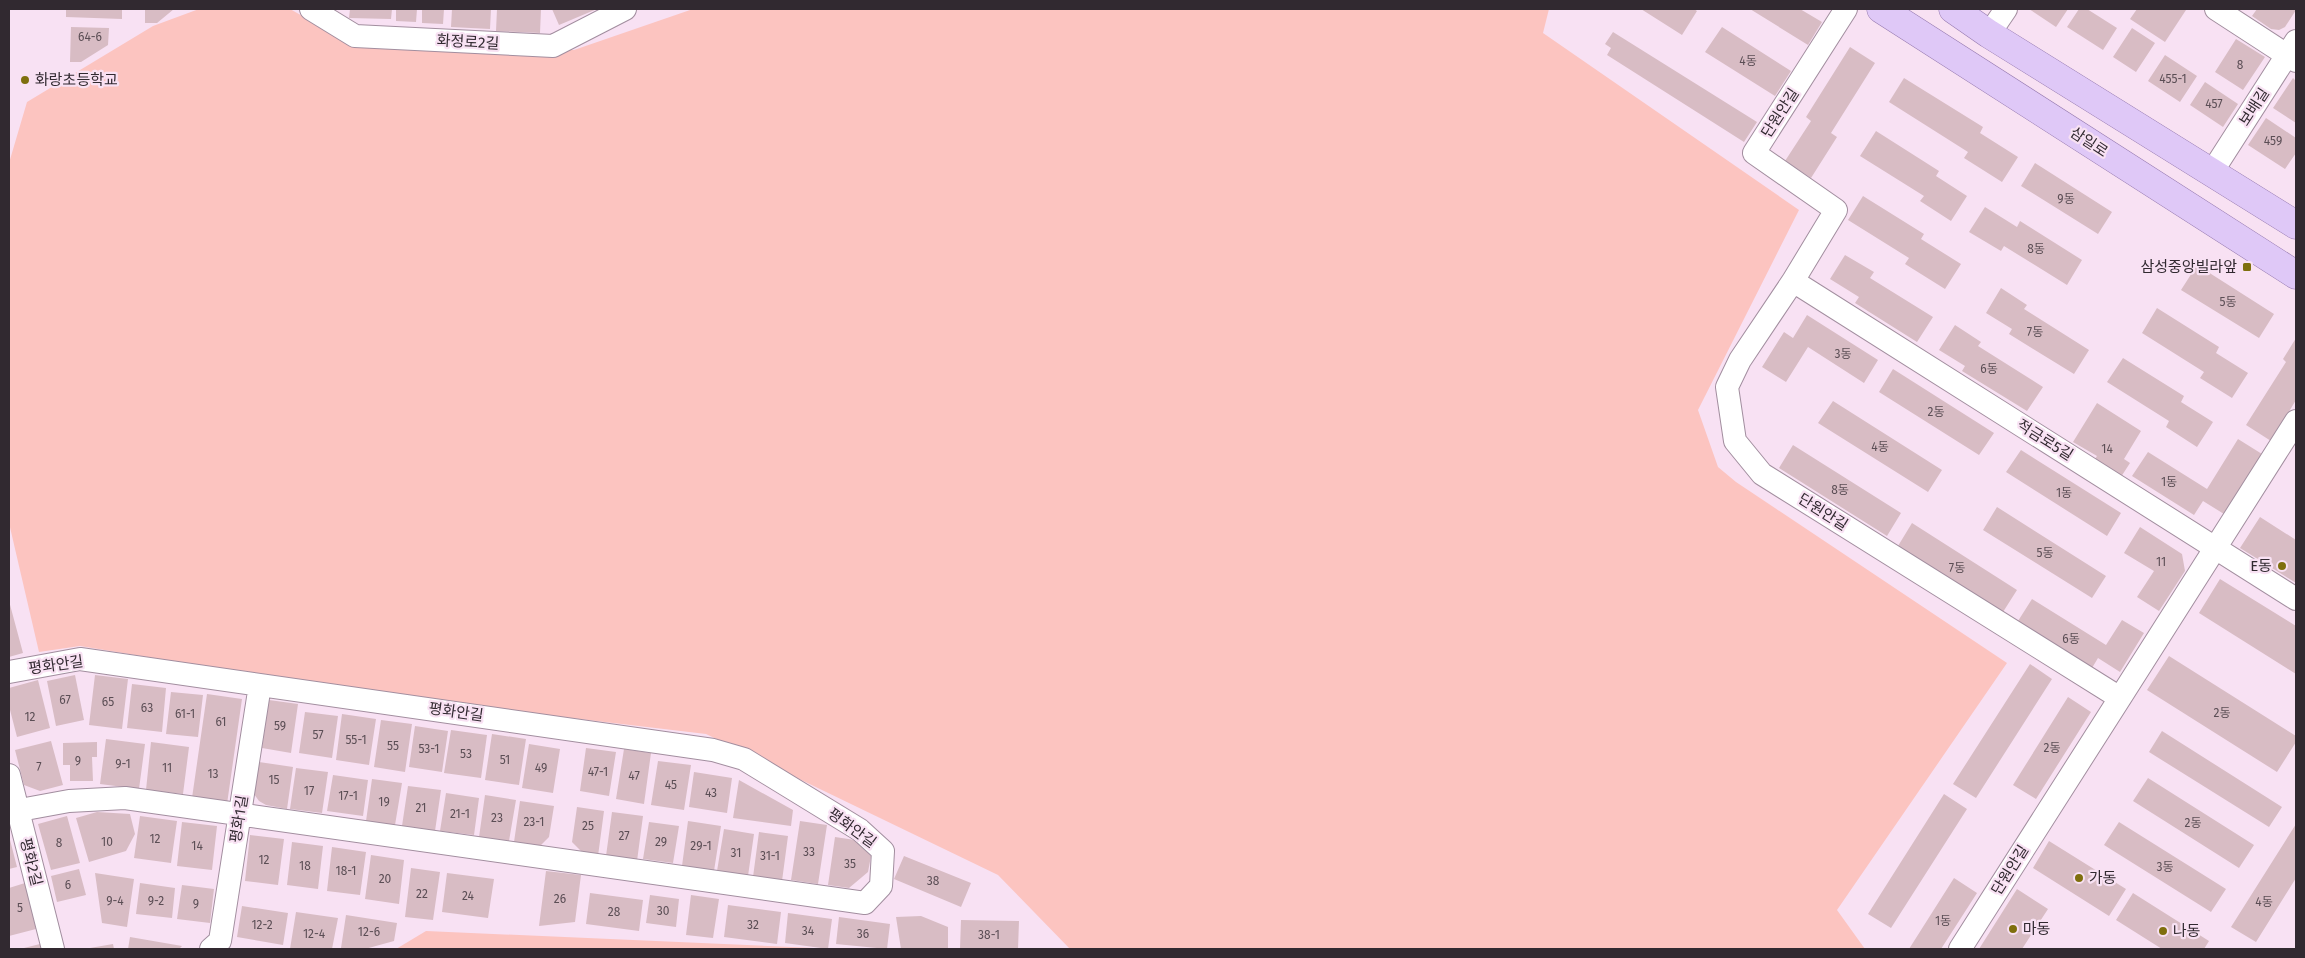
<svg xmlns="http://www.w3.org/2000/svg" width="2305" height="958" viewBox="0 0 2305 958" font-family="'Fira Sans','Noto Sans KR',sans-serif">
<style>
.green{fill:#fcc4c0}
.building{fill:#d8bcc4}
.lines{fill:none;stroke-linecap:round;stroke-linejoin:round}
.minor-casing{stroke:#a28e9f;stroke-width:24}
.major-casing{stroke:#9478ae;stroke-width:29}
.minor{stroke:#fff;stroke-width:22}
.major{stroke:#dfc8f7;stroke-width:28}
.poi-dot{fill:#7e6f0d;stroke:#f8e1f3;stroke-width:2}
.labels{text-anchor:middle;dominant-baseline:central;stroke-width:4.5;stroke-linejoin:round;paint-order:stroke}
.number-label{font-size:12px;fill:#5b4e55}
.street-label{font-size:15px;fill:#312930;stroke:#f8e1f3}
.poi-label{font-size:15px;fill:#312930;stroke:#f8e1f3;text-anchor:start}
</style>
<rect width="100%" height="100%" fill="#f8e1f3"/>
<!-- green -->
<path class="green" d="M199,9H290L350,43L574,50L693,9H1549L1543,33L1799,210L1698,410L1718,467L1736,482L2007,663L1837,910L1865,949H1070L998,875L706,734L379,695L80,646L39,652L9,523V163L27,102L153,26Z
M426,931L837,949H396Z"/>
<!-- building -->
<path class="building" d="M66,9H122V19L66,17Z
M145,9H174L157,23H145Z
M350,9H392L391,19L349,18Z
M396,9H417L416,22L396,21Z
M422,9H444L443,24L422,23Z
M452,9H491L490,29L451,27Z
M497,9H541L540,33L496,31Z
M552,9H597L559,25Z
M1641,9H1694L1697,11L1682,35Z
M1750,9H1800L1822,22L1808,45Z
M2029,9H2068L2056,27Z
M2079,9H2087L2117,28L2103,50L2067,27Z
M2137,9H2184L2186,10L2165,42L2130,19Z
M2257,9H2296V10L2285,27L2279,30L2271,29L2252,16Z
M71,27L109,28L108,45L81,62H70Z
M1722,27L1791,71L1775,96L1705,52Z
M2132,28L2155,43L2136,72L2113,57Z
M1613,32L1757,122L1744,142L1607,55L1611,48L1605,44Z
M2236,39L2265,57L2243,90L2215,72Z
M1850,47L1875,63L1831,133L1837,137L1811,178L1785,161L1811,121L1806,117Z
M2165,55L2197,76L2180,102L2148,81Z
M1904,78L1983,127L1980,133L2018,157L2002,182L1964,158L1968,152L1889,102Z
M2293,78L2296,81V123L2273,108Z
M2205,82L2238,104L2223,127L2190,105Z
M2266,118L2296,138V153L2285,169L2248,145Z
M1876,131L1939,171L1936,176L1967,196L1951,221L1920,201L1924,196L1860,156Z
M2035,163L2112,212L2098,234L2021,186Z
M1863,196L1924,234L1921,239L1961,264L1945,289L1905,264L1909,258L1848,220Z
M1985,207L2017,227L2020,221L2082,260L2067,285L2004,246L2001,251L1969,232Z
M1845,255L1874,272L1870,278L1933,317L1917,342L1855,303L1859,297L1830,279Z
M2197,265L2274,314L2259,338L2181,290Z
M2001,288L2027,305L2024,309L2089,350L2074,374L2009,334L2012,329L1986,313Z
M2157,308L2219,347L2216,353L2248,373L2232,398L2200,378L2204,372L2142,333Z
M1807,315L1878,360L1864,383L1808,347L1786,382L1762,367L1784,332L1793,338Z
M1955,325L1981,342L1978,346L2043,387L2027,411L1962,371L1965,366L1939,350Z
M2296,338V400L2271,441L2246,425L2286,362L2283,359Z
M2123,358L2184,396L2181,402L2213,422L2197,447L2166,427L2169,421L2107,382Z
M1893,369L1994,433L1979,455L1879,392Z
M1833,401L1942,470L1928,492L1818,423Z
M2097,403L2141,431L2124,459L2130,463L2119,480L2092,463L2097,456L2073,442Z
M2238,439L2262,454L2224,514L2203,501L2194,515L2132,476L2148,452L2207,489Z
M1793,445L1901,513L1887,536L1779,468Z
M2021,450L2121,513L2107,536L2006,472Z
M1997,507L2106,576L2092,598L1983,530Z
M2260,517L2296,540V583L2240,548Z
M1912,523L2017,590L2003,612L1898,546Z
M2140,527L2182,554L2185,571L2159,611L2137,597L2154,571L2124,553Z
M2220,579L2296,626V674L2199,613Z
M2032,599L2106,645L2122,620L2144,633L2120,672L2098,658L2092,668L2018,621Z
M9,601L23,653L9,657Z
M2169,656L2296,736V742L2277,772L2147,690Z
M2030,664L2052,679L1976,798L1953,784Z
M75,675L84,720L56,726L47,681Z
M95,675L128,679L122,729L89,725Z
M38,680L50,728L17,737L9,706V688Z
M132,684L166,688L162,732L127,728Z
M171,692L203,695L198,737L166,734Z
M207,694L242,699L227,804L192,798Z
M2068,697L2091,712L2036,799L2013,785Z
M269,700L298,704L291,753L262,748Z
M305,712L338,716L332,758L299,753Z
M342,714L376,719L369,765L336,760Z
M381,720L412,724L405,772L374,767Z
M415,726L448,731L442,772L409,767Z
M451,730L487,735L481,778L444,773Z
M2162,731L2282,807L2269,827L2149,752Z
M492,734L526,739L519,785L485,780Z
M106,739L145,744L139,789L100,784Z
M51,741L63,785L40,791L24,785L15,750Z
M97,742V757H92L93,781H70V765H63V743Z
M151,742L189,747L183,794L146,790Z
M529,744L560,749L553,793L522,788Z
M586,748L616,752L609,796L580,791Z
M624,749L651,753L644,804L616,799Z
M658,761L691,765L684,810L651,805Z
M259,762L293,767L287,809L266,805L259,801L254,794Z
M296,768L328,772L322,813L290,809Z
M694,772L732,778L727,813L689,807Z
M333,775L368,780L363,816L327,811Z
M2148,778L2254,845L2239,868L2133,801Z
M372,779L402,783L395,825L366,821Z
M739,780L793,810L791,826L733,818Z
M408,786L441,790L435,831L402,826Z
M446,793L479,798L474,835L440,831Z
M1944,794L1967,809L1891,928L1868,914Z
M485,795L516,800L509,841L479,837Z
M520,801L554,806L549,837L540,846L514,842Z
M577,807L604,811L598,856L584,854L572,842Z
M97,812L130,814L135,834L126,851L89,862L76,818Z
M612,812L643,816L637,861L606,856Z
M67,816L80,863L51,870L38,824Z
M140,816L177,821L171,863L134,858Z
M688,821L721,826L714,871L682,866Z
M800,821L827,825L818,884L791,880Z
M182,822L217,826L212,870L177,866Z
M649,822L679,826L673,863L643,859Z
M2119,822L2226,889L2211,912L2104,845Z
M2296,824V878L2256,942L2231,927Z
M724,829L754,834L748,876L717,871Z
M759,832L788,836L782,881L753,877Z
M250,835L284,839L278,885L245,881Z
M9,836L17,867L9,869Z
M835,837L855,840L871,856L868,872L849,888L828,885Z
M2049,841L2126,889L2109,916L2033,868Z
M292,842L323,846L318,889L287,885Z
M332,847L366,852L360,895L327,891Z
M371,855L404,860L399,904L365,899Z
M904,856L971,883L961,907L894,879Z
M411,868L440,872L433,920L405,917Z
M79,869L86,895L57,902L51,876Z
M546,871L581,875L575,922L539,926Z
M95,873L134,879L127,927L102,923Z
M447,873L494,879L488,918L442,912Z
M1954,878L1977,893L1941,949H1909Z
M25,883L36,929L9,936V888Z
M140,883L175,888L172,918L136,914Z
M182,885L214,889L210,923L177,919Z
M2017,889L2048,909L2022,949H1979Z
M590,893L643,900L639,931L586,924Z
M2133,893L2209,941L2204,949H2162L2116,920Z
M650,895L679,899L676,927L646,923Z
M691,895L719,899L713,938L686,935Z
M728,905L781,912L777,944L724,937Z
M242,906L288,913L283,945L237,937Z
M296,912L338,918L332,949H290Z
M788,913L832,919L828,949L785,943Z
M346,915L397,923L394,941L365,949L341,948Z
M921,916L948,927V949H901L896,917Z
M839,917L890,924L887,949L836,944Z
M961,920L1019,921L1018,949H960Z
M130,937L182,946L179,949H128Z
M44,943L45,949H20Z
M113,944L114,949H90V948Z"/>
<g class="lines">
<!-- minor casing -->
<g class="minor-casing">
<path id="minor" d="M311,9L355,36L553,46L625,9
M1846,9L1754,153L1836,210L1793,281L1740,360L1727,387L1735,441L1762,474L2120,698L1960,949
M2216,9L2296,61
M1989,34L2006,9
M2212,172L2296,41
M1793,281L2296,599
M9,672L80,659L713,750L744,759L860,830L883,851L881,886L865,903L125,798L69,801L9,812
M2120,698L2296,421
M9,775L53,949
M211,949L220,941L260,685"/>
</g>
<!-- major casing -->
<g class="major-casing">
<path id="major" d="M1881,9L2296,275
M1953,9L1989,34L2296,225"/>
</g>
<!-- minor -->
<use href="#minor" class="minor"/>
<!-- major -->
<use href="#major" class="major"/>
</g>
<!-- markers -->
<g class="poi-dot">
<circle cx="25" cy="80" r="5"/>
<rect x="2242" y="262" width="10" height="10" rx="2.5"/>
<circle cx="2282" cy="566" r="5"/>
<circle cx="2079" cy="878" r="5"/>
<circle cx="2013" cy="929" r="5"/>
<circle cx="2163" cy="931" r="5"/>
</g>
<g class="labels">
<!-- number labels -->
<g class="number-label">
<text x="90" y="37">64-6</text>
<text x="1748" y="61">4동</text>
<text x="2240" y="65">8</text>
<text x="2173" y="79">455-1</text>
<text x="2214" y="104">457</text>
<text x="2273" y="141">459</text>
<text x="2066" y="199">9동</text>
<text x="2036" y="249">8동</text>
<text x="2228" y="302">5동</text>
<text x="2035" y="332">7동</text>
<text x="1843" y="354">3동</text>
<text x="1989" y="369">6동</text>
<text x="1936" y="412">2동</text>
<text x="1880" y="447">4동</text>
<text x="2107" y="449">14</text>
<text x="2169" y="482">1동</text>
<text x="1840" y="490">8동</text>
<text x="2064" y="493">1동</text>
<text x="2045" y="553">5동</text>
<text x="2161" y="562">11</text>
<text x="1957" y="568">7동</text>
<text x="2071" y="639">6동</text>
<text x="65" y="700">67</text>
<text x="108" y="702">65</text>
<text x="147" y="708">63</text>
<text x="2222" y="713">2동</text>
<text x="185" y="714">61-1</text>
<text x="30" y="717">12</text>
<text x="221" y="722">61</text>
<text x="280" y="726">59</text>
<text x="318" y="735">57</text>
<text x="356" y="740">55-1</text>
<text x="393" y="746">55</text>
<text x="2052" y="748">2동</text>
<text x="429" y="749">53-1</text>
<text x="466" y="754">53</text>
<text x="505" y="760">51</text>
<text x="78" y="761">9</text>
<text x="123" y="764">9-1</text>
<text x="39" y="767">7</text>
<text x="167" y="768">11</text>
<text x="541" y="768">49</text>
<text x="598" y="772">47-1</text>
<text x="213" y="774">13</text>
<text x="634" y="776">47</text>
<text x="274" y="780">15</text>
<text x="671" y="785">45</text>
<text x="309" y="791">17</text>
<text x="711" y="793">43</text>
<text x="348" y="796">17-1</text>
<text x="384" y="802">19</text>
<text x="421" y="808">21</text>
<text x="460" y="814">21-1</text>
<text x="497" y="818">23</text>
<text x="534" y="822">23-1</text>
<text x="2193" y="823">2동</text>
<text x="588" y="826">25</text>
<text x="624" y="836">27</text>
<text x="155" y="839">12</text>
<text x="107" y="842">10</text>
<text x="661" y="842">29</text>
<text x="59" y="843">8</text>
<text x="197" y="846">14</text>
<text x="701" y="846">29-1</text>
<text x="809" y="852">33</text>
<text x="736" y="853">31</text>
<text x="770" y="856">31-1</text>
<text x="264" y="860">12</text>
<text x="850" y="864">35</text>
<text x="305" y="866">18</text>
<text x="2165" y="867">3동</text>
<text x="346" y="871">18-1</text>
<text x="385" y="879">20</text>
<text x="933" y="881">38</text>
<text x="68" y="885">6</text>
<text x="422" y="894">22</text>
<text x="468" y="896">24</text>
<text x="560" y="899">26</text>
<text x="115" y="901">9-4</text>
<text x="156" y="901">9-2</text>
<text x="2264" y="902">4동</text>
<text x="196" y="904">9</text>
<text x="20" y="908">5</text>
<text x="663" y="911">30</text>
<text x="614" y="912">28</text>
<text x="1943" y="921">1동</text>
<text x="262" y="925">12-2</text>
<text x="753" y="925">32</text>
<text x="808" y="931">34</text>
<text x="369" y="932">12-6</text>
<text x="314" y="934">12-4</text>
<text x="863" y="934">36</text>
<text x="989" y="935">38-1</text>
</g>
<!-- street labels -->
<g class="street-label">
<text transform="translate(468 42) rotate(3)">화정로2길</text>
<text transform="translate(2254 107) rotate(-57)">보배길</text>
<text transform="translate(1780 113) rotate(-57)">단원안길</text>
<text transform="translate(2089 142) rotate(33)">삼일로</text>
<text transform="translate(2045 440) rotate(32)">적금로5길</text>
<text transform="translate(1823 512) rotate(32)">단원안길</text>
<text transform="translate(56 665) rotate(-8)">평화안길</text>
<text transform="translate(456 712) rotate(8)">평화안길</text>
<text transform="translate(239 819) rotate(-81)">평화1길</text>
<text transform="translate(852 828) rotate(36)">평화안길</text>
<text transform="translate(31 862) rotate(76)">평화2길</text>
<text transform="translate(2010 870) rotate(-58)">단원안길</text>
</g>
<!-- poi labels -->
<g class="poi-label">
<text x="35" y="80">화랑초등학교</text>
<text x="2237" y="267" text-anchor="end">삼성중앙빌라앞</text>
<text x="2272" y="566" text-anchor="end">E동</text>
<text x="2089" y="878">가동</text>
<text x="2023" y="929">마동</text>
<text x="2173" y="931">나동</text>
</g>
</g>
<!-- border -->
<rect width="2305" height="958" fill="none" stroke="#312930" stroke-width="20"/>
</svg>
